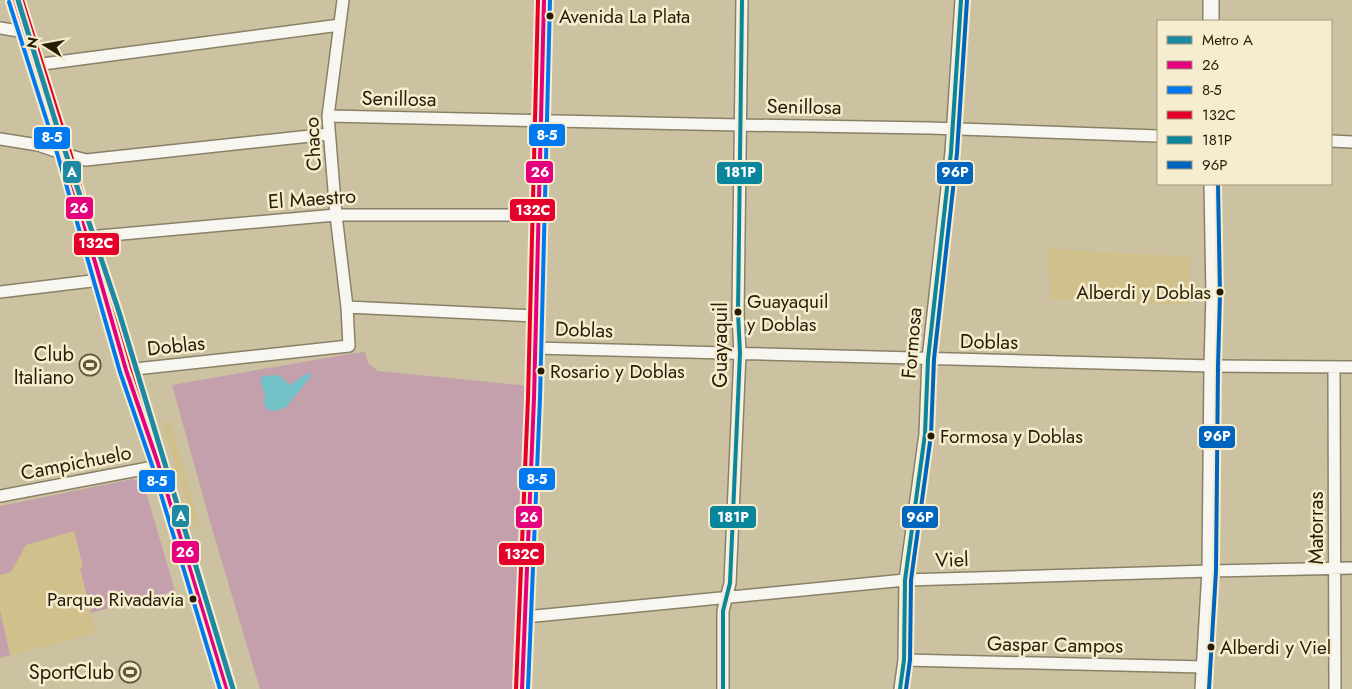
<svg xmlns="http://www.w3.org/2000/svg" width="1352" height="689" viewBox="0 0 1352 689" font-family="Jost,sans-serif">
<style>
.built{fill:#d0c08c}
.green{fill:#c4a0ac}
.water{fill:#72c1c7}
.lines{fill:none;stroke-linecap:round;stroke-linejoin:round}
.minor-casing{stroke:#898167;stroke-width:14}
.major-casing{stroke:#898167;stroke-width:18}
.minor{stroke:#f7f6f1;stroke-width:11}
.major{stroke:#f7f6f1;stroke-width:15}
.bus-1-casing{stroke:#f6eccf;stroke-width:8}
.bus-2-casing{stroke:#f6eccf;stroke-width:8}
.bus-3-casing{stroke:#f6eccf;stroke-width:8}
.bus-4-casing{stroke:#f6eccf;stroke-width:8}
.bus-5-casing{stroke:#f6eccf;stroke-width:8}
.bus-1{stroke:#e5007d;stroke-width:4}
.bus-2{stroke:#0079ef;stroke-width:4}
.bus-3{stroke:#e4002b;stroke-width:4}
.bus-4{stroke:#09869c;stroke-width:4}
.bus-5{stroke:#0065bd;stroke-width:4}
.metro-1-casing{stroke:#f6eccf;stroke-width:9}
.metro-1{stroke:#1e89a3;stroke-width:5}
.bus-dot{fill:#251d05;stroke:#f6eccf;stroke-width:2}
.labels{text-anchor:middle;dominant-baseline:central;stroke-width:5;stroke-linejoin:round;paint-order:stroke}
.bus-label{font-size:19px;fill:#251d05;stroke:#f6eccf;text-anchor:start}
.street-label{font-size:20px;fill:#251d05;stroke:#f6eccf}
.poi-label{font-size:20px;fill:#251d05;stroke:#f6eccf;text-anchor:end}
.line-badge{stroke:#f6eccf;stroke-width:2}
.badge-label{font-size:14px;text-anchor:middle;font-weight:bold;fill:#fff}
</style>
<rect width="100%" height="100%" fill="#ccc2a1"/>
<!-- built -->
<path class="built" d="M1048,249L1190,257L1189,305L1051,299Z
M171,422L200,527L195,529L162,423Z
M133,479L144,485L175,591L91,613L96,633L0,658V506Z"/>
<!-- green -->
<path class="green" d="M365,352L368,363L378,371L530,386L515,616L512,689H260L213,532L172,385L343,355Z
M133,479L144,485L175,591L91,613L80,568L83,567L74,531L26,545L11,572L0,575V506Z
M0,610L10,655L0,658Z"/>
<!-- water -->
<path class="water" d="M308,373H310L311,376L287,406C281,411 266,415 264,403C264,399 266,395 264,391C262,384 258,383 263,376L279,375L287,383L290,385Z"/>
<g class="lines">
<!-- minor casing -->
<g class="minor-casing">
<path id="minor" d="M0,28L25,32
M35,65L340,25
M328,116L740,125L929,128L1158,136
M0,139L38,145L64,154L86,160L329,134
M1331,141L1352,142
M88,237L336,215H538
M0,292L100,280
M347,307L536,316
M535,348L1212,366L1352,367
M1334,367L1335,689
M126,370L349,346L347,307L336,215L328,116L343,0
M0,496L159,466
M525,617L905,580L1210,571L1352,568
M904,660L1204,667
M522,689L534,398L544,0
M723,689V611L730,583L740,353L738,313L742,0
M900,689L904,660L905,580L925,434L928,359L951,152L961,0"/>
</g>
<!-- major casing -->
<g class="major-casing">
<path id="major" d="M15,0L64,154L126,370L159,466L227,689
M1211,0V21
M1203,689L1210,571L1212,366L1214,294L1212,184"/>
</g>
<!-- minor -->
<use href="#minor" class="minor"/>
<!-- major -->
<use href="#major" class="major"/>
<!-- bus-1 casing -->
<g class="bus-1-casing">
<path id="bus-1" d="M15,0L64,154L126,370L159,466L227,689
M522,689L534,398L544,0"/>
</g>
<!-- bus-2 casing -->
<g class="bus-2-casing">
<path id="bus-2" d="M9,2L58,156L120,372L153,468L220,689
M528,689L540,398L550,0"/>
</g>
<!-- bus-3 casing -->
<g class="bus-3-casing">
<path id="bus-3" d="M22,0L70,152L132,368L165,464L233,687
M516,689L528,398L538,0"/>
</g>
<!-- bus-4 casing -->
<g class="bus-4-casing">
<path id="bus-4" d="M723,689V611L730,583L740,353L738,313L742,0
M900,689L904,660L905,580L925,434L928,359L951,152L961,0"/>
</g>
<!-- bus-5 casing -->
<g class="bus-5-casing">
<path id="bus-5" d="M906,689L910,660L911,580L931,435L934,359L957,153L967,0
M1209,689L1216,571L1218,366L1220,294L1218,184"/>
</g>
<!-- bus-1 -->
<use href="#bus-1" class="bus-1"/>
<!-- bus-2 -->
<use href="#bus-2" class="bus-2"/>
<!-- bus-3 -->
<use href="#bus-3" class="bus-3"/>
<!-- bus-4 -->
<use href="#bus-4" class="bus-4"/>
<!-- bus-5 -->
<use href="#bus-5" class="bus-5"/>
<!-- metro-1 casing -->
<g class="metro-1-casing">
<path id="metro-1" d="M18,0L58,130L119,312L233,689"/>
</g>
<!-- metro-1 -->
<use href="#metro-1" class="metro-1"/>
</g>
<!-- icons -->
<defs>
<g id="stadium-ring" transform="scale(1.125)"><circle r="9.5" fill="#f6eccf" stroke="#5f573c" stroke-width="1.5"/><path d="M0-5a6.5 5 0 1 0 0 10a6.5 5 0 1 0 0-10ZM-3.5-1.8h7v3.6h-7Z" fill="#5f573c"/></g>
</defs>
<g fill-rule="evenodd">
<use href="#stadium-ring" x="90" y="365"/>
<use href="#stadium-ring" x="130" y="672"/>
</g>
<!-- markers -->
<g class="bus-dot">
<circle cx="550" cy="16" r="4.5"/>
<circle cx="1220" cy="292" r="4.5"/>
<circle cx="738" cy="312" r="4.5"/>
<circle cx="541" cy="371" r="4.5"/>
<circle cx="931" cy="436" r="4.5"/>
<circle cx="193" cy="599" r="4.5"/>
<circle cx="1211" cy="647" r="4.5"/>
</g>
<g class="labels">
<!-- bus labels -->
<g class="bus-label">
<text x="559" y="16">Avenida La Plata</text>
<text x="1211" y="292" text-anchor="end">Alberdi y Doblas</text>
<text x="747" y="301">Guayaquil<tspan x="747" dy="23">y Doblas</tspan></text>
<text x="550" y="371">Rosario y Doblas</text>
<text x="940" y="436">Formosa y Doblas</text>
<text x="184" y="599" text-anchor="end">Parque Rivadavia</text>
<text x="1220" y="647">Alberdi y Viel</text>
</g>
<!-- street labels -->
<g class="street-label">
<text transform="translate(399 99) rotate(1)">Senillosa</text>
<text transform="translate(804 107) rotate(1)">Senillosa</text>
<text transform="translate(313 144) rotate(-93)">Chaco</text>
<text transform="translate(312 199) rotate(-4)">El Maestro</text>
<text transform="translate(584 330) rotate(2)">Doblas</text>
<text transform="translate(989 342) rotate(1)">Doblas</text>
<text transform="translate(912 343) rotate(-85)">Formosa</text>
<text transform="translate(720 345) rotate(-90)">Guayaquil</text>
<text transform="translate(176 346) rotate(-6)">Doblas</text>
<text transform="translate(76 463) rotate(-11)">Campichuelo</text>
<text transform="translate(1316 528) rotate(-90)">Matorras</text>
<text transform="translate(952 560) rotate(-2)">Viel</text>
<text transform="translate(1055 645) rotate(1)">Gaspar Campos</text>
</g>
<!-- poi labels -->
<g class="poi-label">
<text x="74" y="354">Club<tspan x="74" dy="23">Italiano</tspan></text>
<text x="114" y="672">SportClub</text>
</g>
</g>
<g class="line-badge">
<rect x="528" y="123" width="38" height="24" rx="5" fill="#0079ef"/>
<rect x="33" y="126" width="38" height="24" rx="5" fill="#0079ef"/>
<rect x="62" y="160" width="20" height="24" rx="5" fill="#1e89a3"/>
<rect x="525" y="160" width="29" height="24" rx="5" fill="#e5007d"/>
<rect x="716" y="161" width="47" height="24" rx="5" fill="#09869c"/>
<rect x="936" y="161" width="38" height="24" rx="5" fill="#0065bd"/>
<rect x="65" y="196" width="29" height="24" rx="5" fill="#e5007d"/>
<rect x="509" y="198" width="47" height="24" rx="5" fill="#e4002b"/>
<rect x="73" y="232" width="47" height="24" rx="5" fill="#e4002b"/>
<rect x="1198" y="425" width="38" height="24" rx="5" fill="#0065bd"/>
<rect x="518" y="467" width="38" height="24" rx="5" fill="#0079ef"/>
<rect x="138" y="469" width="38" height="24" rx="5" fill="#0079ef"/>
<rect x="171" y="504" width="19" height="24" rx="5" fill="#1e89a3"/>
<rect x="901" y="505" width="38" height="24" rx="5" fill="#0065bd"/>
<rect x="515" y="505" width="28" height="24" rx="5" fill="#e5007d"/>
<rect x="709" y="505" width="48" height="24" rx="5" fill="#09869c"/>
<rect x="171" y="540" width="29" height="24" rx="5" fill="#e5007d"/>
<rect x="498" y="542" width="47" height="24" rx="5" fill="#e4002b"/>
</g>
<g class="badge-label">
<text x="547" y="140">8-5</text>
<text x="52" y="142">8-5</text>
<text x="72" y="177">A</text>
<text x="540" y="177">26</text>
<text x="740" y="177">181P</text>
<text x="955" y="177">96P</text>
<text x="79" y="213">26</text>
<text x="533" y="215">132C</text>
<text x="96" y="248">132C</text>
<text x="1217" y="441">96P</text>
<text x="537" y="484">8-5</text>
<text x="157" y="486">8-5</text>
<text x="181" y="521">A</text>
<text x="920" y="522">96P</text>
<text x="529" y="522">26</text>
<text x="733" y="522">181P</text>
<text x="185" y="557">26</text>
<text x="522" y="559">132C</text>
</g>
<!-- legend -->
<rect x="1157" y="20" width="175" height="165" fill="#f6eccf" stroke="#a2997e"/>
<rect x="1167" y="36" width="25" height="8" fill="#1e89a3" stroke="#a2997e"/>
<text x="1202" y="45" font-size="15" fill="#251d05">Metro A</text>
<rect x="1167" y="61" width="25" height="8" fill="#e5007d" stroke="#a2997e"/>
<text x="1202" y="70" font-size="15" fill="#251d05">26</text>
<rect x="1167" y="86" width="25" height="8" fill="#0079ef" stroke="#a2997e"/>
<text x="1202" y="95" font-size="15" fill="#251d05">8-5</text>
<rect x="1167" y="111" width="25" height="8" fill="#e4002b" stroke="#a2997e"/>
<text x="1202" y="120" font-size="15" fill="#251d05">132C</text>
<rect x="1167" y="136" width="25" height="8" fill="#09869c" stroke="#a2997e"/>
<text x="1202" y="145" font-size="15" fill="#251d05">181P</text>
<rect x="1167" y="161" width="25" height="8" fill="#0065bd" stroke="#a2997e"/>
<text x="1202" y="170" font-size="15" fill="#251d05">96P</text>
<!-- north arrow -->
<g transform="translate(45 45) rotate(281)" stroke="#f6eccf" stroke-width="4" paint-order="stroke">
<path d="M0-4L9 19L0 12L-9 19Z" fill="#251d05"/>
<text y="-8" font-size="14" font-weight="bold" text-anchor="middle" fill="#251d05">N</text>
</g>
</svg>
